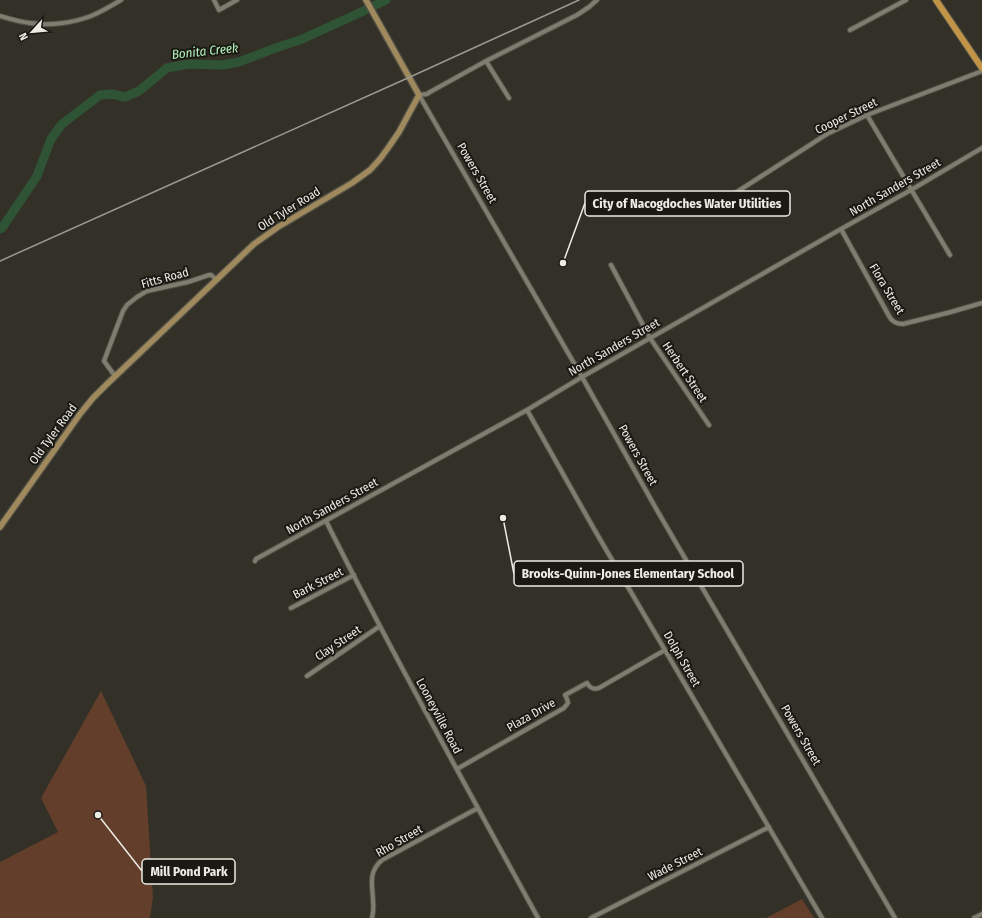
<svg xmlns="http://www.w3.org/2000/svg" width="982" height="918" viewBox="0 0 982 918" font-family="'Fira Sans Condensed',sans-serif">
<style>
.green{fill:#623e2b}
.lines{fill:none;stroke-linecap:round;stroke-linejoin:round}
.river{stroke:#2f5435;stroke-width:9}
.street-casing{stroke:#515046;stroke-width:6}
.secondary-casing{stroke:#515046;stroke-width:8}
.primary-casing{stroke:#515046;stroke-width:8}
.street{stroke:#7f7d70;stroke-width:4}
.secondary{stroke:#a0895c;stroke-width:5.5}
.primary{stroke:#c29447;stroke-width:6}
.rail{stroke:#9b9a91;stroke-width:1.5}
.labels{text-anchor:middle;dominant-baseline:central;stroke-width:4;stroke-linejoin:round;paint-order:stroke}
.street-label{font-size:12px;fill:#ecebe4;stroke:#1a1914}
.water-label{font-size:13px;font-style:italic;fill:#b2f1bb;stroke:#1a1914}
.leader{fill:none;stroke:#ecebe4;stroke-width:1.5}
.callout-dot{fill:#ecebe4;stroke:#1a1914;stroke-width:1.5}
.callout{fill:#1a1914;stroke:#ecebe4;stroke-width:1.5}
.callout-label{font-size:13px;text-anchor:middle;font-weight:bold;fill:#ecebe4}
</style>
<rect width="100%" height="100%" fill="#333127"/>
<!-- green -->
<path class="green" d="M101,691L146,786L153,897L150,918H0V862L58,832L41,798Z
M802,899L814,918H766Z"/>
<g class="lines">
<!-- river -->
<path class="river" d="M0,229L2,228L37,176L51,139L62,124L100,95L112,94L125,97L139,91L167,68L189,64L222,65L239,62L278,47L300,40L357,14L386,0"/>
<!-- street casing -->
<g class="street-casing">
<path id="street" d="M214,0L219,10L237,0
M597,0L589,7L577,15L486,61L430,92L427,94L419,95L582,377L658,512L895,918
M0,16C10,19 20,22 30,23C49,26 73,23 91,16C101,12 111,6 121,0
M850,30L906,0
M486,61L509,98
M867,115L950,255
M729,197L827,134L867,115L982,71
M841,229L889,316C892,322 896,324 903,324L951,312L982,303
M611,265L650,338L709,425
M115,376L104,361L123,311L127,305L137,297L147,291L188,282L209,275H211L217,280
M527,410L594,529L822,918
M326,521C393,655 466,786 538,918
M255,561L256,559L527,410L582,377L841,229L911,190L982,148
M291,608L354,575
M307,676L380,626
M457,769L564,708L568,703L567,699L565,695L587,683C590,688 593,690 599,688L665,650
M372,918C373,913 374,907 373,902C373,886 367,873 382,860L478,808
M591,918L769,827
M974,918L982,914"/>
</g>
<!-- secondary casing -->
<g class="secondary-casing">
<path id="secondary" d="M0,527L80,414L93,398L106,385L254,244L278,227L352,183L370,170L380,159L388,148L399,132L419,95L366,0"/>
</g>
<!-- primary casing -->
<g class="primary-casing">
<path id="primary" d="M936,0L982,68"/>
</g>
<!-- street -->
<use href="#street" class="street"/>
<!-- secondary -->
<use href="#secondary" class="secondary"/>
<!-- primary -->
<use href="#primary" class="primary"/>
<!-- rail -->
<path class="rail" d="M0,261L410,77L579,0"/>
</g>
<g class="labels">
<!-- street labels -->
<g class="street-label">
<text transform="translate(846 116) rotate(-26)">Cooper Street</text>
<text transform="translate(477 173) rotate(60)">Powers Street</text>
<text transform="translate(895 187) rotate(-30)">North Sanders Street</text>
<text transform="translate(289 209) rotate(-32)">Old Tyler Road</text>
<text transform="translate(165 278) rotate(-15)">Fitts Road</text>
<text transform="translate(887 289) rotate(59)">Flora Street</text>
<text transform="translate(614 347) rotate(-30)">North Sanders Street</text>
<text transform="translate(685 372) rotate(56)">Herbert Street</text>
<text transform="translate(53 434) rotate(-54)">Old Tyler Road</text>
<text transform="translate(638 455) rotate(61)">Powers Street</text>
<text transform="translate(332 506) rotate(-29)">North Sanders Street</text>
<text transform="translate(318 583) rotate(-27)">Bark Street</text>
<text transform="translate(338 643) rotate(-34)">Clay Street</text>
<text transform="translate(682 659) rotate(60)">Dolph Street</text>
<text transform="translate(531 715) rotate(-30)">Plaza Drive</text>
<text transform="translate(439 716) rotate(62)">Looneyville Road</text>
<text transform="translate(801 735) rotate(60)">Powers Street</text>
<text transform="translate(399 841) rotate(-30)">Rho Street</text>
<text transform="translate(675 864) rotate(-27)">Wade Street</text>
</g>
<!-- water labels -->
<g class="water-label">
<text transform="translate(205 51) rotate(-6)">Bonita Creek</text>
</g>
</g>
<!-- callouts -->
<path class="leader" d="M563 263L585 203M503 518L514 574M98 815L142 871"/>
<g class="callout-dot">
<circle cx="563" cy="263" r="4"/>
<circle cx="503" cy="518" r="4"/>
<circle cx="98" cy="815" r="4"/>
</g>
<g class="callout">
<rect x="585" y="191" width="205" height="25" rx="4"/>
<rect x="514" y="561" width="229" height="25" rx="4"/>
<rect x="142" y="859" width="93" height="25" rx="4"/>
</g>
<g class="callout-label">
<text x="687" y="208">City of Nacogdoches Water Utilities</text>
<text x="628" y="578">Brooks-Quinn-Jones Elementary School</text>
<text x="189" y="876">Mill Pond Park</text>
</g>
<!-- north arrow -->
<g transform="translate(32 32) rotate(243)" stroke="#1a1914" stroke-width="3" paint-order="stroke">
<path d="M0-3L7 15L0 10L-7 15Z" fill="#ecebe4"/>
<text y="-6" font-size="11" font-weight="bold" text-anchor="middle" fill="#ecebe4">N</text>
</g>
</svg>
